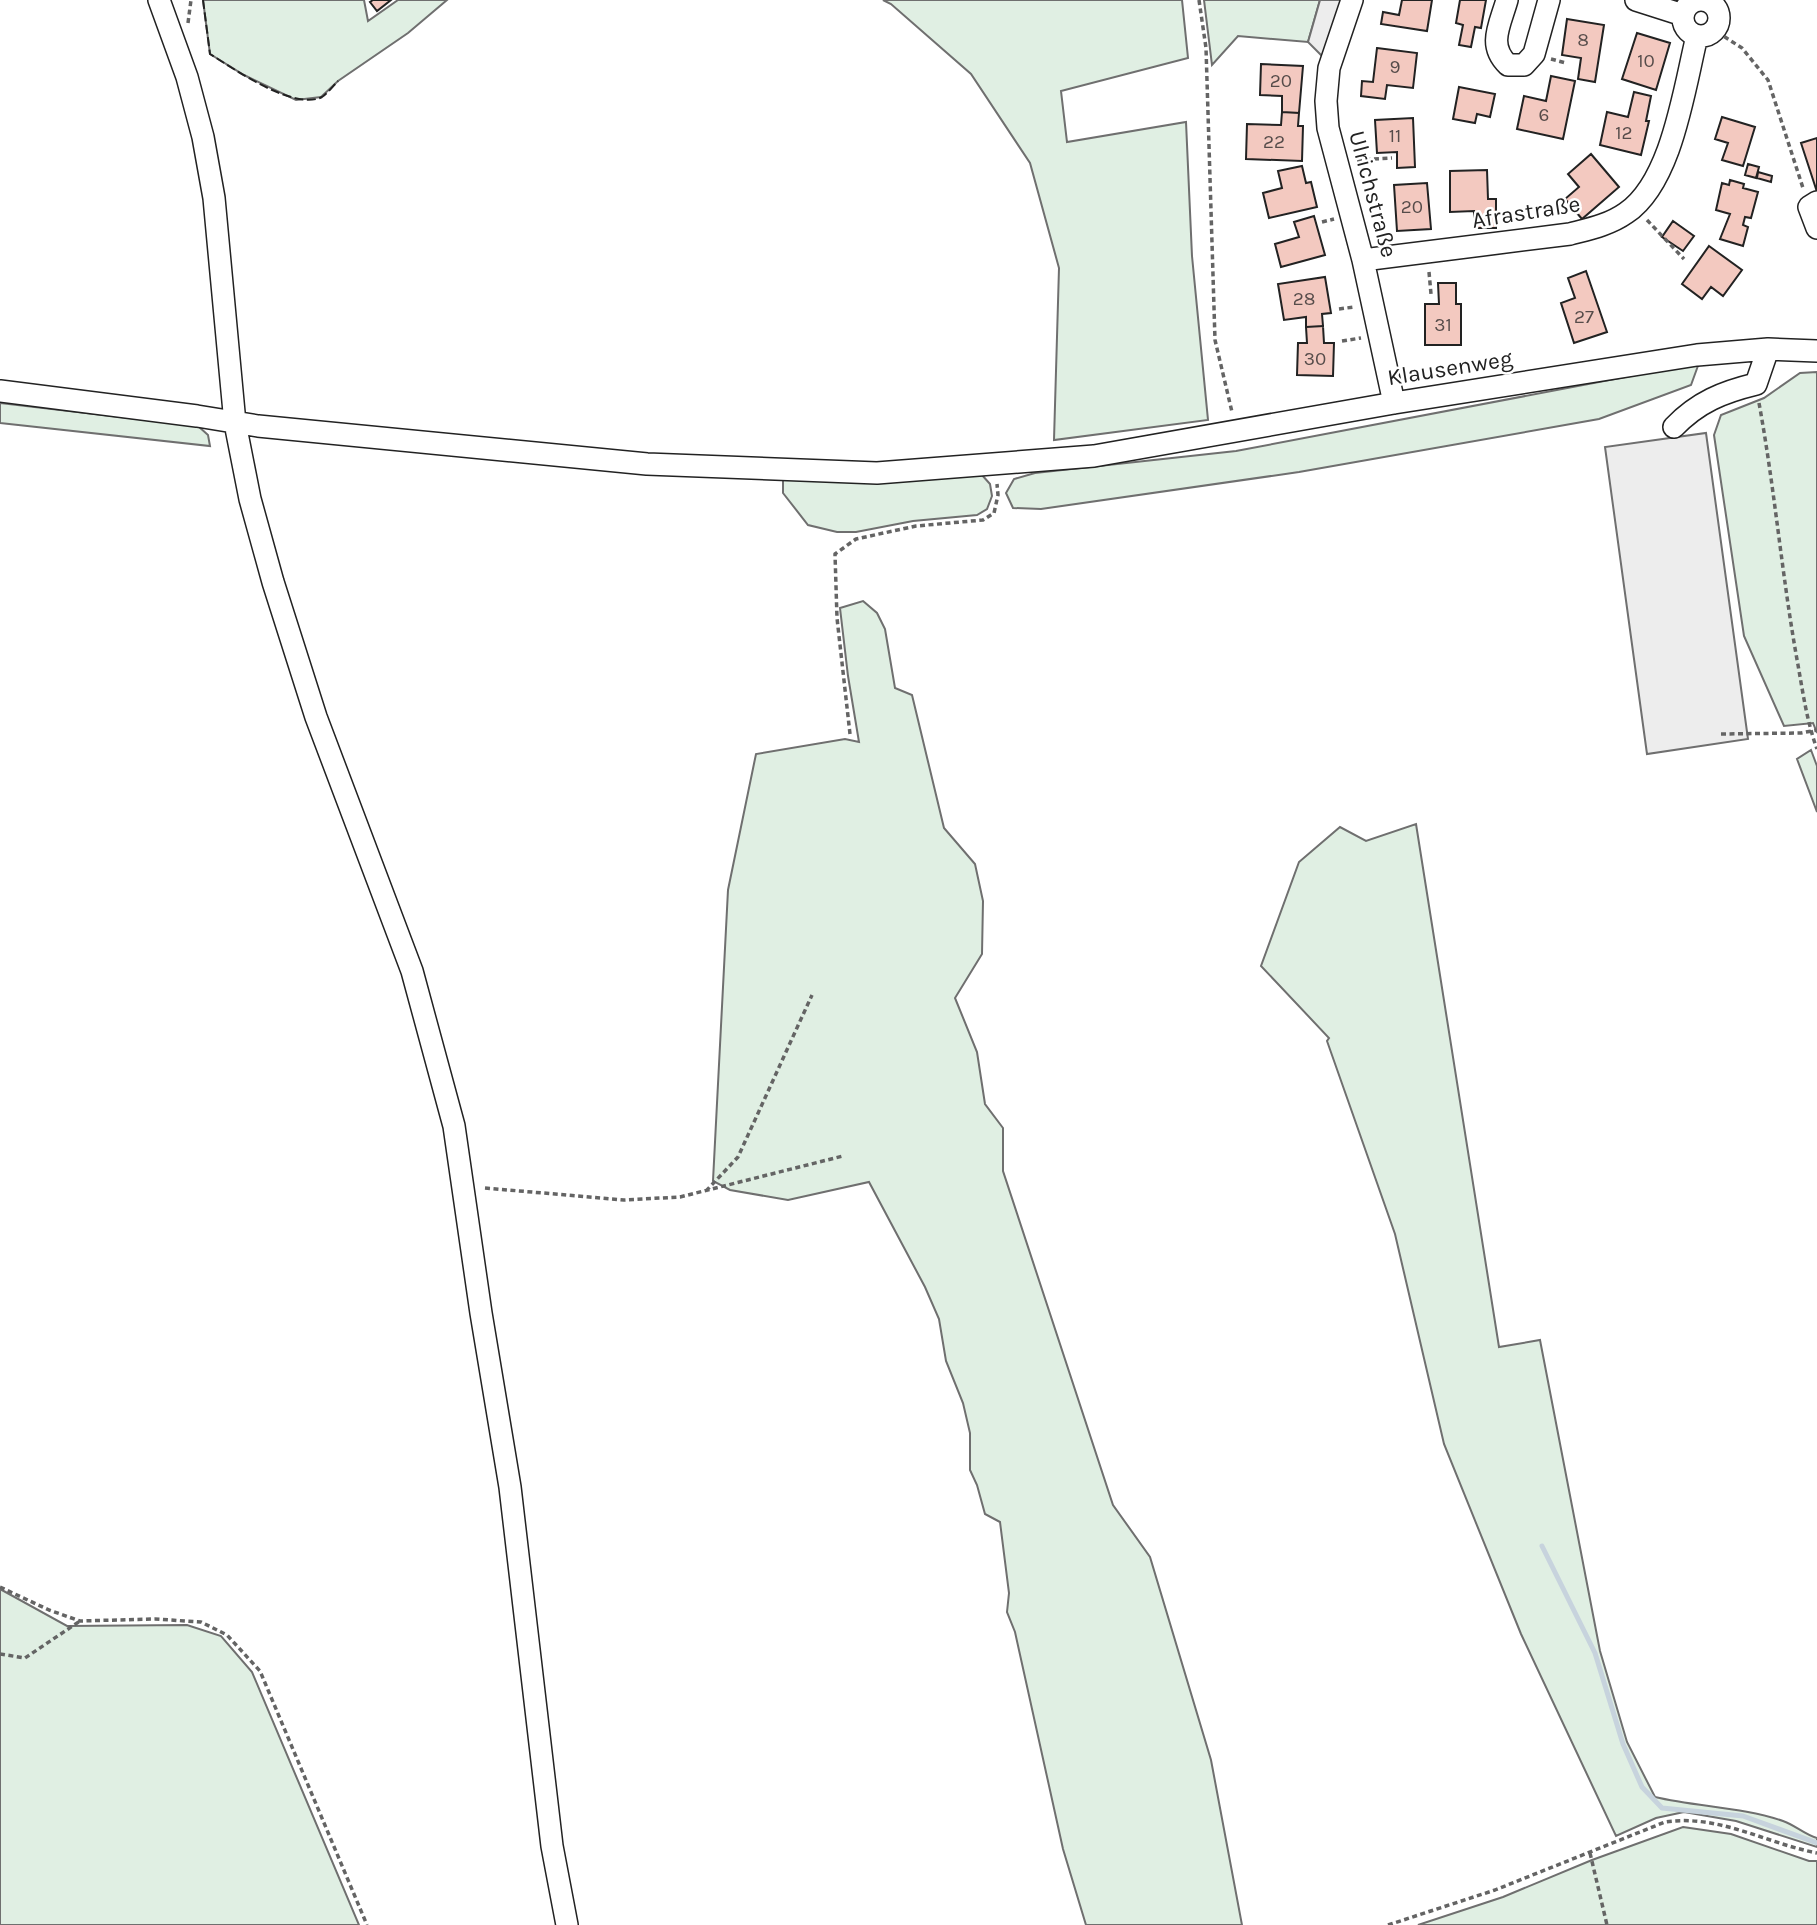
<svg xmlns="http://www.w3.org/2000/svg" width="1817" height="1925" viewBox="0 0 1817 1925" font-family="Karla,sans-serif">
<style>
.green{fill:#e0efe3;stroke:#6f6f6f;stroke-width:2}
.parking{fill:#ededed;stroke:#6f6f6f;stroke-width:2}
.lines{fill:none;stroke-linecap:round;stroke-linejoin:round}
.stream{stroke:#c7d3dd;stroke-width:5}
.building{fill:#f3c9c0;stroke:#222;stroke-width:2}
.minor-casing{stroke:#222;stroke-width:24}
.path{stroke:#646464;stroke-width:3.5;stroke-dasharray:5 3.5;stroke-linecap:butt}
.minor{stroke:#fff;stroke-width:21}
.fence{stroke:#222;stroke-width:2;stroke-dasharray:9 3.5;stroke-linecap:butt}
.labels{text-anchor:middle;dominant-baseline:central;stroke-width:5;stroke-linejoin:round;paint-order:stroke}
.number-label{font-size:19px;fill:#564c4a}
.street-label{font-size:23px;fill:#222;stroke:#fff}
</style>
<rect width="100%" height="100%" fill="#fff"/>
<!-- green -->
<path class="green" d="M203,0H364L368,21L398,0H447L408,33L338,81L321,97L296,100L244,75L210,54Z
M883,0H1182L1188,58L1061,91L1067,142L1186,122L1192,256L1208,420L1054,440L1059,268L1030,163L971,74L891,4Z
M1204,0H1320L1308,42L1238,36L1212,65Z
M1699,363L1691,385L1599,419L1299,472L1041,509L1013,508L1006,493L1014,479L1035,473L1236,451Z
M1817,372V733L1813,723L1784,726L1744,636L1714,435L1721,415L1764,398L1800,373Z
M0,403L198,426L208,435L210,446L0,423Z
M982,475L990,484L992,496L987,509L977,515L913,521L856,532H837L808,525L783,493V478Z
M863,601L877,613L885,629L895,688L912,695L944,828L975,864L983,901L982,954L955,998L977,1052L985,1104L1003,1128V1171L1113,1505L1150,1557L1211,1760L1242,1925H1086L1063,1849L1015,1632L1007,1612L1009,1593L1000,1522L985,1514L977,1485L970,1470V1433L963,1403L946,1361L939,1319L925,1287L869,1182L788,1200L730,1190L713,1181L728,890L756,754L845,739L859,742L848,676L840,608Z
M1811,750L1817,766V812L1797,759Z
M1416,824L1499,1347L1540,1340L1600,1651L1627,1742L1655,1797C1697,1807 1743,1807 1783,1821C1795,1825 1805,1835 1817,1838V1847L1736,1821L1684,1812L1656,1818L1616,1836L1521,1634L1444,1444L1395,1234L1327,1041L1329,1038L1261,966L1299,862L1340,827L1366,841Z
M0,1589L67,1626L187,1625L221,1636L252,1672L359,1925H0Z
M1683,1827L1731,1834L1809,1861H1817V1925H1418L1503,1897L1592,1860Z"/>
<!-- parking -->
<path class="parking" d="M1320,0H1342L1325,59L1308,42Z
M1706,433L1748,739L1647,754L1605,447Z"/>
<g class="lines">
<!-- stream -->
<path class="stream" d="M1542,1546L1595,1653L1623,1744L1642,1787L1662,1808L1743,1816L1817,1843"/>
</g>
<!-- building -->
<path class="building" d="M373,0H391L377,11L370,2Z
M1402,0H1432L1427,31L1381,24L1383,12L1399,15Z
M1460,0H1486L1481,28L1475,27L1471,47L1459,45L1463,25L1456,23Z
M1567,19L1604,25L1595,82L1578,79L1581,58L1562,55Z
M1637,33L1670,43L1656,90L1622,79Z
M1377,48L1417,53L1413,88L1387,85L1385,99L1361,96L1362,81L1373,82Z
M1261,64L1303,66L1299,113L1282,112V96L1260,95Z
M1551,76L1575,81L1563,139L1517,129L1524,96L1546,101Z
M1459,87L1495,94L1490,117L1477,114L1475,123L1453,119Z
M1634,92L1651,96L1646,121H1649L1641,155L1600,145L1607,112L1628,117Z
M1282,112L1299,113L1298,126H1303L1302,161L1246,159L1247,124L1281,125Z
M1722,117L1755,127L1743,166L1722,160L1728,143L1715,139Z
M1413,118L1415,167L1397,168V152L1377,153L1375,120Z
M1817,138V192L1801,143Z
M1591,154L1619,187L1582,219L1565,199L1579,187L1568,174Z
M1748,164L1759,167L1756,178L1745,175Z
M1302,166L1306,183L1311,182L1317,207L1269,218L1263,193L1282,188L1278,171Z
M1487,170L1488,199H1496V228H1474V211L1450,212V171Z
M1758,172L1772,176L1771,182L1757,178Z
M1730,180L1744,184L1743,188L1758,192L1751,218L1745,217L1743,225L1748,227L1743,246L1720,239L1730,214L1716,210L1722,183L1729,185Z
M1427,183L1431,229L1397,231L1394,185Z
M1314,216L1325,255L1281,267L1275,244L1299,237L1294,222Z
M1673,221L1694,236L1683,251L1662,237Z
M1709,246L1742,270L1723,296L1711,287L1702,299L1682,284Z
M1586,271L1607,332L1574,343L1561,303L1575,298L1568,278Z
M1325,277L1331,313L1322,314L1323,326L1306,327V317L1284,320L1278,284Z
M1438,283H1456V304H1461V345H1425V304H1439Z
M1323,326L1324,343H1334L1333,376L1297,375L1298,343H1307L1306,327Z"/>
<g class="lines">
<!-- minor casing -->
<g class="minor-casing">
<path id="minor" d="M159,0L187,77L203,137L214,198L235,423L250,499L273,582L316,717L412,971L454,1126L481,1313L510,1487L552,1846L567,1925
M1352,0L1329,68L1326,101L1328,128L1363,260L1394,403
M1507,0C1500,25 1487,45 1508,65H1524L1534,54L1549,0
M1636,0L1683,15
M1683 18a18 18 0 1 1 36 0a18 18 0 1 1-36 0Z
M1817,202L1809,207L1817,228
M1363,260L1570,234C1589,229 1609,225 1626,213C1672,182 1684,89 1697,36
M0,391L197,416L258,426L647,464L877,473L1094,456L1394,403L1697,355L1768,349L1817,351
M1674,427C1698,402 1723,392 1756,384L1768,349"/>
</g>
<!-- path -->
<path class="path" d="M1199,0L1206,48L1215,340L1232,412
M1713,5L1719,0
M188,23L191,0
M1717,32L1742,48L1768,80L1803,188
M1551,59L1566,63
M1357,160L1392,158
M1647,220L1684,259
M1322,222L1334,219
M1429,272L1431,294
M1339,309L1354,307
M1342,341L1361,338
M1759,403C1775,490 1782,578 1798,665C1803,693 1807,722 1817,749
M850,734L837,618L835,554L856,539L916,526L983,520L994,513L998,495L997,484
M1721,734L1801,733L1817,730
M485,1188L624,1200L680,1197L843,1156
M706,1191L738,1157L812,995
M0,1587L49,1610L80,1621L155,1619L201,1622L227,1635L260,1671L367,1925
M0,1654L25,1658L80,1621
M1590,1853L1607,1925
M1388,1925L1495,1890L1665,1822C1719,1814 1765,1843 1817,1853"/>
<!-- minor -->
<use href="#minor" class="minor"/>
<!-- fence -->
<path class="fence" d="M203,0L210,54C234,69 294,111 322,97C327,94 333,86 338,81"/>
</g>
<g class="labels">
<!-- number labels -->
<g class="number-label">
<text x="1583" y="40">8</text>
<text x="1646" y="61">10</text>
<text x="1395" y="67">9</text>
<text x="1281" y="81">20</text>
<text x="1544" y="115">6</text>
<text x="1624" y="133">12</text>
<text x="1395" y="136">11</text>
<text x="1274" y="142">22</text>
<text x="1412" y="207">20</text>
<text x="1304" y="299">28</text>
<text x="1584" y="317">27</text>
<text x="1443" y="325">31</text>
<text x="1315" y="359">30</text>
</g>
<!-- street labels -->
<g class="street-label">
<text transform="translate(1373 194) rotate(75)">Ulrichstraße</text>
<text transform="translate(1526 212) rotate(-9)">Afrastraße</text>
<text transform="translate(1450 368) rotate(-9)">Klausenweg</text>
</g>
</g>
</svg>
